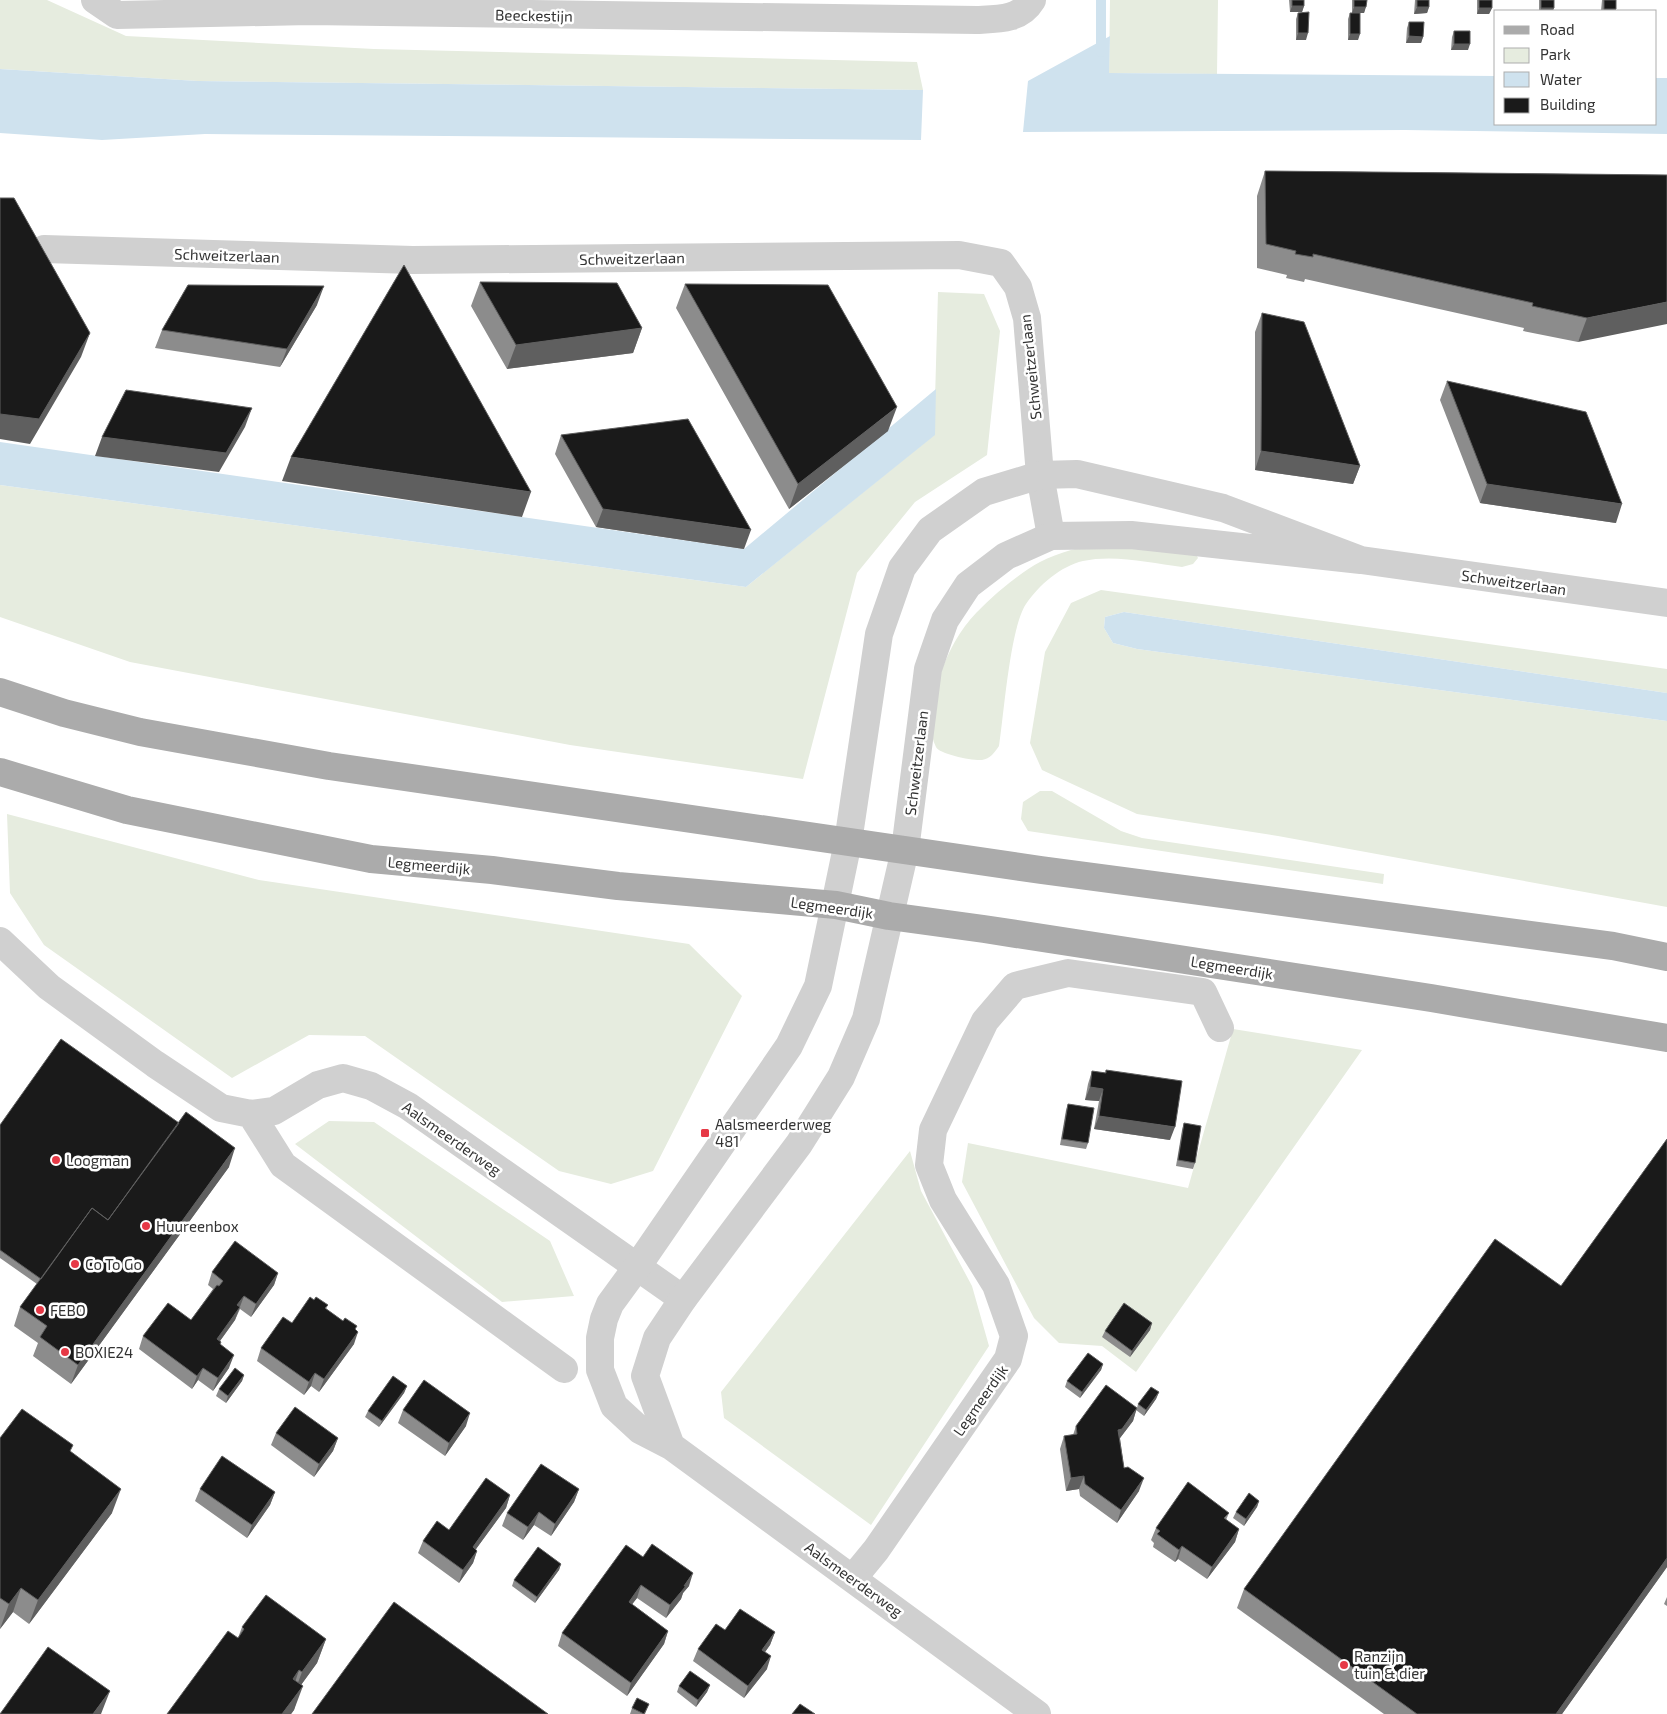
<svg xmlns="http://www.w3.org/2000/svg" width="1667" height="1714" viewBox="0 0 1667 1714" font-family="'Exo 2',sans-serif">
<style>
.green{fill:#e6ecdf}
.water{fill:#cfe2ee}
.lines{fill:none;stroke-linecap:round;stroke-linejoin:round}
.stream{stroke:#cfe2ee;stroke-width:10}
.minor{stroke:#d0d0d0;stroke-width:28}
.tertiary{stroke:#d0d0d0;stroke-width:28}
.primary{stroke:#ababab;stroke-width:28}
.wall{fill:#8c8c8c}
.shaded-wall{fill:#5f5f5f}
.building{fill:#1a1a1a;stroke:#5f5f5f}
.poi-dot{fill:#e63946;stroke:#fff;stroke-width:2}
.labels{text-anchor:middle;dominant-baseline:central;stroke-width:5;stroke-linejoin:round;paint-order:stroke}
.street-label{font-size:15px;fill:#333;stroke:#fff}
.poi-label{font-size:15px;fill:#333;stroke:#fff;text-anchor:start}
</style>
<rect width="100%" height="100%" fill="#fff"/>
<!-- green -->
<path class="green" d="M0,0H47L126,36L374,49L917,62L923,90L198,81L0,69Z
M1110,0H1218L1217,74L1109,73Z
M938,292L984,294L1000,331L987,455L915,502L857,573L803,779L570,745L130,662L0,617V485L746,587L934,435Z
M1102,543L1195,552L1198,558L1193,564L1182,567C1151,563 1114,554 1083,561C1061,566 1039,585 1026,604C1010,628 1004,714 999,746C995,752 990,759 982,760C973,761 939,754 936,747C920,716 944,655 963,629C978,607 1017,574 1040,562C1059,552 1081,547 1102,543Z
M1101,590L1667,669V693L1124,612L1105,617L1104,628L1113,643L1137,649L1667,721V907L1278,836L1137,814L1042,770L1030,743L1045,652L1071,603Z
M1040,791H1052L1121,831L1142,838L1384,874L1383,884L1028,831L1021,819L1023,802Z
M7,814L259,880L689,944L742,996L653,1171L611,1184L559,1171L365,1036L309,1035L232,1078L44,945L10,893Z
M1233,1029L1362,1050L1136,1372L1102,1346L1059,1343L1034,1318L962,1182L968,1143L1188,1188Z
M329,1121L374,1122L550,1241L574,1296L502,1302L295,1144Z
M910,1151L921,1191L972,1286L989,1346L871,1525L724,1418L721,1392Z"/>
<!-- water -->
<path class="water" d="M1110,36L1109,73L1496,76V124H1656V78H1667V134L1405,130L1023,132L1028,81Z
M0,69L198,81L923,90L921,140L205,134L102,140L0,133Z
M936,389L935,435L746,587L0,485V442L744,549Z
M1124,612L1667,693V721L1137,649L1113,643L1104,628L1105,617Z"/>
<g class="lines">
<!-- stream -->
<path class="stream" d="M1101,52V0"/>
<!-- minor -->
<path class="minor" d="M95,0L117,15L309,11L977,20C998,19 1020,20 1032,0
M44,249L413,260L959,255L1001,263L1018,287L1027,318L1040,475L1051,536
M0,941L49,987L155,1064L221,1108L251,1114L274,1111L318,1085L343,1078L371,1086L408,1106L683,1299
M251,1114L283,1165L564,1369
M853,1578L876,1550L1008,1359L1014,1336L996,1285L943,1200L929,1165L933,1130L985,1021L1015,986L1068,973L1203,992L1220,1028"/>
<!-- tertiary -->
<path class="tertiary" d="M671,1446L645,1376L657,1338L683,1299L799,1144L841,1077L866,1019L905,850L928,669L945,620L968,585L1006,556L1051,536L1131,535L1361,560L1667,603
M1037,1714L671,1446L640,1430L614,1406L600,1370V1338L604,1319L610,1304L637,1267L789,1046L818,986L848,842L879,634L902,568L930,530L984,492L1040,475L1077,474L1223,508L1361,560"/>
<!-- primary -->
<path class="primary" d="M0,692L64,713L140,732L329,766L1041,870L1613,946L1667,957
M0,772L127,810L371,859L492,870L618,886L836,905L889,916L984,929L1431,998L1667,1038"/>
</g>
<!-- wall -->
<path class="wall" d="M1289,0H1304V6L1302,12H1290Z
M1352,0H1367L1364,13H1360L1358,40H1348V19L1350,13H1352Z
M1415,0H1429V7L1427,13L1414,14Z
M1477,0H1492V8L1489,14H1477Z
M1539,0H1554L1553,11H1539Z
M1602,0H1616V9L1615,11H1601Z
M1298,13L1306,40H1296V19Z
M1409,22L1423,37L1421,43H1406L1407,28Z
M1454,31L1468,50H1451L1452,37Z
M1265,171L1667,175L1578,342L1523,331L1524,328L1305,279L1304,282L1286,278L1287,275L1257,268V196Z
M480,282L642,328L633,353L507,369L471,306Z
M685,284L888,431L789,509L676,308Z
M317,305L280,367L155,348L162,330Z
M1262,313L1360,466L1353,484L1255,470V332Z
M1447,381L1616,523L1480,503L1440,400Z
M561,435L744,549L596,527L555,454Z
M1106,1070L1170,1140L1094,1129L1099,1101L1085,1100L1088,1084L1092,1071L1105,1073Z
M1068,1104L1088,1143L1086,1149L1060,1145L1066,1110Z
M1184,1123L1195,1163L1193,1169L1176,1166L1182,1130Z
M0,1125L229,1167L71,1384L33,1356L38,1343L14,1326L20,1307L37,1284L0,1258Z
M1667,1139V1567L1562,1714H1384L1237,1608L1244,1589L1561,1286Z
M212,1272L278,1273L274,1285L251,1317L240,1309L235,1320L220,1341V1344L229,1368L213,1391L198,1380L192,1389L139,1349L143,1336L191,1320L213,1289L208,1285Z
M314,1300L328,1305L326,1309L355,1330L354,1344L319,1392L311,1386L304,1395L257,1361L261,1348L292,1323Z
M1152,1323L1150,1330L1130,1357L1102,1337L1105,1331Z
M1103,1364L1101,1370L1080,1398L1065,1387L1067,1381Z
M244,1375L242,1381L226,1403L216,1396L219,1389Z
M407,1386L404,1393L379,1427L365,1417L368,1411Z
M1159,1392L1156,1399L1144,1416L1136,1410L1133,1421L1120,1438L1124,1468L1139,1491L1117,1523L1080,1496L1079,1489L1066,1491L1060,1449L1064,1436L1073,1435L1076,1426L1137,1408L1138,1404Z
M403,1410L466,1426L445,1456L398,1423Z
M276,1433L338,1438L333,1451L314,1477L271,1445Z
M0,1438L71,1452L112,1513L29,1624L13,1612L0,1629Z
M200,1489L275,1492L270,1505L247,1538L195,1501Z
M579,1489L574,1502L551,1536L534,1525L523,1540L502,1526L507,1513Z
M510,1495L506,1508L476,1549L477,1551L473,1563L459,1583L418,1553L423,1541L449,1530Z
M1259,1501L1257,1507L1244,1526L1233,1518L1236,1512Z
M1229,1513L1226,1520L1239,1529L1235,1542L1207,1579L1178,1559L1175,1562L1153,1547L1154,1543L1151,1540L1156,1528Z
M643,1557L689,1586L683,1593L681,1599L666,1618L637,1598L632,1604L668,1631L664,1644L627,1696L558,1646L562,1633Z
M561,1564L559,1570L535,1603L512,1586L514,1580Z
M1667,1597V1606L1664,1604Z
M242,1627L326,1639L317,1663L301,1685L294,1710L291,1714H167L238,1638Z
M725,1630L775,1632L770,1645L765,1652L767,1669L744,1698L693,1661L698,1649Z
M710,1685L707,1692L696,1707L677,1692L679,1686Z
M649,1704L645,1714H630L632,1708Z"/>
<!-- shaded-wall -->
<path class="shaded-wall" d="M1292,6H1304L1302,12H1290Z
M1354,7H1366L1364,13H1352Z
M1417,7H1429L1427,13L1414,14Z
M1479,8H1492L1489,14H1477Z
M1541,8H1554L1553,11H1540Z
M1604,9H1616L1615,11H1603Z
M1298,33H1308L1306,40H1296Z
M1350,34H1360L1358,40H1348Z
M1409,36L1423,37L1421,43H1406Z
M1454,44H1470L1468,50H1451Z
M324,286L317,305L280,367L287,349Z
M1667,302V324L1578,342L1587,318Z
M642,328L633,353L507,369L516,345Z
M90,333L81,357L30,444L0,439V414Z
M897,407L888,431L789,509L798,484Z
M252,408L245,427L219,472L95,456L102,437Z
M1261,451L1360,466L1353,484L1255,470Z
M291,457L531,492L522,517L282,481Z
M1487,484L1622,504L1616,523L1480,503Z
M603,509L751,530L744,549L596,527Z
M1090,1087L1103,1089L1099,1101L1085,1100Z
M1099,1116L1175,1127L1170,1140L1094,1129Z
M235,1148L229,1167L71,1384L78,1365Z
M278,1273L274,1285L251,1317L256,1304Z
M244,1296L235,1320L212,1352L217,1339L237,1305Z
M1152,1323L1150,1330L1130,1357L1132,1351Z
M358,1332L354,1344L319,1392L324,1379Z
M234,1355L229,1368L213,1391L218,1378Z
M1103,1364L1101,1370L1080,1398L1082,1392Z
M203,1368L198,1380L192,1389L197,1376Z
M315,1373L311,1386L304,1395L309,1382Z
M244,1375L242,1381L226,1403L228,1396Z
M407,1386L404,1393L379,1427L382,1421Z
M1159,1392L1156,1399L1144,1416L1146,1410Z
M1137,1408L1133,1421L1117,1442L1118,1430Z
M470,1413L466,1426L445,1456L449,1443Z
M338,1438L333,1451L314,1477L319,1464Z
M1084,1476L1079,1489L1066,1491L1071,1478Z
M1144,1478L1139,1491L1117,1523L1121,1510Z
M121,1489L112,1513L29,1624L38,1600Z
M579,1489L574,1502L551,1536L555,1524Z
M275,1492L270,1505L247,1538L252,1525Z
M510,1495L506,1508L468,1560L473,1547Z
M1259,1501L1257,1507L1244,1526L1246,1519Z
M539,1512L534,1525L523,1540L528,1527Z
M1239,1529L1235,1542L1207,1579L1212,1567Z
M1182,1546L1178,1559L1175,1562L1179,1550Z
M477,1551L473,1563L459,1583L463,1570Z
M1667,1558V1567L1562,1714H1556Z
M561,1564L559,1570L535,1603L537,1597Z
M693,1573L689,1586L683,1593L681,1599L666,1618L670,1605Z
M641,1585L637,1598L624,1615L629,1602Z
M21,1588L13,1612L0,1629L9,1604Z
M668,1631L664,1644L627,1696L631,1683Z
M775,1632L770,1645L758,1662L762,1650Z
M326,1639L317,1663L293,1696L302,1672Z
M771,1656L767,1669L744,1698L748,1686Z
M299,1670L291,1695L293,1679Z
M710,1685L707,1692L696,1707L698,1700Z
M303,1686L294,1710L291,1714H282Z
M110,1691L101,1714H93Z"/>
<!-- building -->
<path class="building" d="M1292,0H1304V6H1292Z
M1354,0H1367L1366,7H1354Z
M1417,0H1429V7H1417Z
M1479,0H1492V8H1479Z
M1541,0H1554V8H1541Z
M1604,0H1616V9H1604Z
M1309,12L1308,33H1298V13Z
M1350,13H1360V34H1350Z
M1409,22H1424L1423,37L1409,36Z
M1454,31H1470V44H1454Z
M1265,171L1667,175V302L1587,318L1532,306L1533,303L1313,254V257L1295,254L1296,251L1266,244Z
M0,198H14L90,333L39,419L0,414Z
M404,265L531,492L291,457Z
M480,282L617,283L642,328L516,345Z
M685,284L828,285L897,407L798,484Z
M188,285L324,286L287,349L162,330Z
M1262,313L1304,322L1360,466L1261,451Z
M1447,381L1586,412L1622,504L1487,484Z
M126,390L252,408L226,453L102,437Z
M688,419L751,530L603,509L561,435Z
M61,1039L179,1123L108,1220L92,1208L41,1279L0,1250V1125Z
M1106,1070L1182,1081L1175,1127L1099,1116L1103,1089L1090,1087L1092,1071L1106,1073Z
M1068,1104L1094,1108L1088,1143L1062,1139Z
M186,1112L235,1148L78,1365L40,1337L47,1326L20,1307L92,1208L108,1220Z
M1184,1123L1201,1126L1195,1163L1178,1160Z
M1667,1139V1558L1556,1714H1417L1244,1589L1495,1239L1561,1286Z
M235,1241L278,1273L256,1304L244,1296L237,1305L240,1307L217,1339L221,1342L220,1344L234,1355L218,1378L203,1368L197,1376L143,1336L168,1303L191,1320L217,1285L219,1286L223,1281L212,1272Z
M310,1297L314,1300L316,1297L328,1305L325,1308L343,1321L345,1318L357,1326L355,1329L358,1332L324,1379L315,1373L309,1382L261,1348L283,1317L292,1323Z
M1124,1303L1152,1323L1132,1351L1105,1331Z
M1088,1353L1103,1364L1082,1392L1067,1381Z
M235,1368L244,1375L228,1396L219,1389Z
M393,1376L407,1386L382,1421L368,1411Z
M424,1380L470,1413L449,1443L403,1410Z
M1106,1385L1137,1408L1122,1429L1118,1430L1124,1468L1128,1467L1144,1478L1121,1510L1085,1484L1084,1476L1071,1478L1064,1436L1077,1434L1076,1426Z
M1151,1387L1159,1392L1146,1410L1138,1404Z
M295,1407L338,1438L319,1464L276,1433Z
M22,1409L73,1445L70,1451L121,1489L38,1600L21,1588L9,1604L0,1598V1438Z
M222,1456L275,1492L252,1525L200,1489Z
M541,1464L579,1489L555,1524L539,1512L528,1527L507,1513Z
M486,1478L510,1495L473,1547L477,1551L463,1570L423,1541L437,1521L449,1530Z
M1188,1482L1229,1513L1224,1518L1239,1529L1212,1567L1182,1546L1179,1550L1157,1534L1160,1531L1156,1528Z
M1249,1493L1259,1501L1246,1519L1236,1512Z
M652,1544L693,1573L684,1586H686L670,1605L641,1585L629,1602L668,1631L631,1683L562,1633L626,1545L643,1557Z
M538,1547L561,1564L537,1597L514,1580Z
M266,1595L326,1639L302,1672L299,1670L293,1679L303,1686L282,1714H167L228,1631L238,1638L244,1629L242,1627Z
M394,1602L548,1714H312Z
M740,1609L775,1632L762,1650L771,1656L748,1686L698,1649L716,1624L725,1630Z
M48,1647L110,1691L93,1714H0Z
M690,1671L710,1685L698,1700L679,1686Z
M637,1698L649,1704L644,1714L632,1708Z
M800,1704L815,1714H792Z"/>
<!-- markers -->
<g class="poi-dot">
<rect x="700" y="1128" width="10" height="10" rx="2.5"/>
<circle cx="56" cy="1160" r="5"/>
<circle cx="146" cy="1226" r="5"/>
<circle cx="75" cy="1264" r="5"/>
<circle cx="40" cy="1310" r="5"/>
<circle cx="65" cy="1352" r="5"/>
<circle cx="1344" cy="1665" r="5"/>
</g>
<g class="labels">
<!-- street labels -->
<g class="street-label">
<text transform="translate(534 15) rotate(1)">Beeckestijn</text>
<text transform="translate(227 255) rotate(2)">Schweitzerlaan</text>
<text transform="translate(632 258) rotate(-1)">Schweitzerlaan</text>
<text transform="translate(1030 367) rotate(-96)">Schweitzerlaan</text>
<text transform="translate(1514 582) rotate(8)">Schweitzerlaan</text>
<text transform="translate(916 763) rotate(-83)">Schweitzerlaan</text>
<text transform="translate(429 865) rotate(5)">Legmeerdijk</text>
<text transform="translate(832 907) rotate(8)">Legmeerdijk</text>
<text transform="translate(1232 967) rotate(9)">Legmeerdijk</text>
<text transform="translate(452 1138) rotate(35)">Aalsmeerderweg</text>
<text transform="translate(980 1400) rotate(-55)">Legmeerdijk</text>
<text transform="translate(854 1579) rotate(36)">Aalsmeerderweg</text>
</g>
<!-- poi labels -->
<g class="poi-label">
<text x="715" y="1124">Aalsmeerderweg<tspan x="715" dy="17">481</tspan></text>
<text x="66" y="1160">Loogman</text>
<text x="156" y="1226">Huureenbox</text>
<text x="85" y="1264">Co To Go</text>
<text x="50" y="1310">FEBO</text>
<text x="75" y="1352">BOXIE24</text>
<text x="1354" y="1656">Ranzijn<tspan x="1354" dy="17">tuin &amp; dier</tspan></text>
</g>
</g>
<!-- legend -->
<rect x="1494" y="10" width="162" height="115" fill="#ffffff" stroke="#adadad"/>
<rect x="1504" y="26" width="25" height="8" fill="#ababab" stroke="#adadad"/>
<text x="1540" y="35" font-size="15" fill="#333333">Road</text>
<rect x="1504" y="48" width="25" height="15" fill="#e6ecdf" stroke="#adadad"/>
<text x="1540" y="60" font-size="15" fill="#333333">Park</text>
<rect x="1504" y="72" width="25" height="15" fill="#cfe2ee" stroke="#adadad"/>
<text x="1540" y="85" font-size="15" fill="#333333">Water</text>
<rect x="1504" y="98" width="25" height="15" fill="#1a1a1a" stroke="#adadad"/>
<text x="1540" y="110" font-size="15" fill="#333333">Building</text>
</svg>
